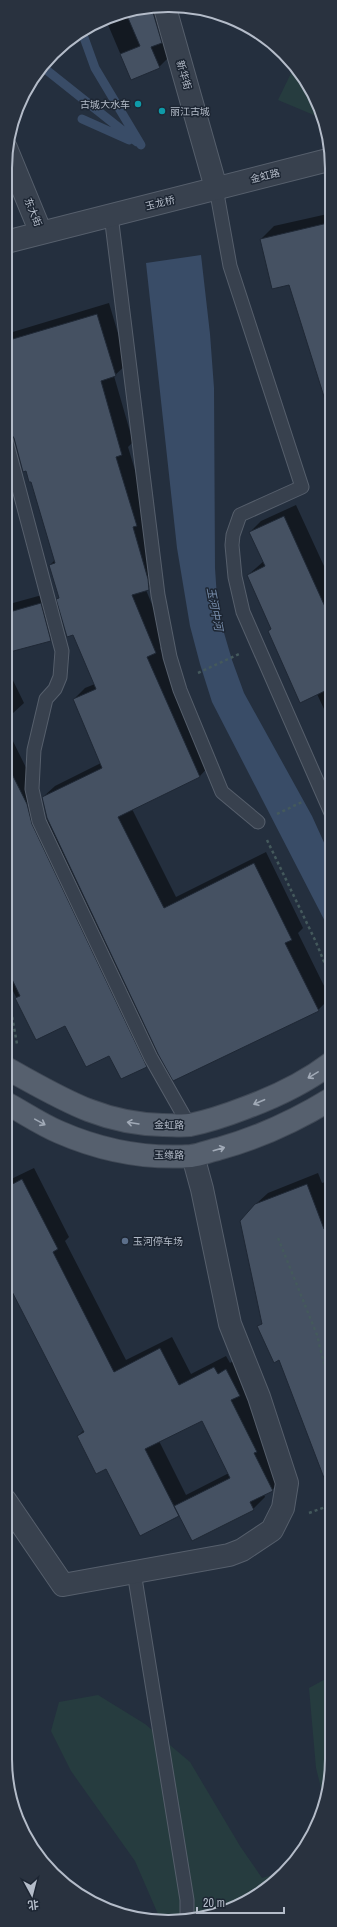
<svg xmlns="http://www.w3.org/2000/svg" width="337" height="1927" viewBox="0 0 337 1927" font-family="'Archivo Narrow','Noto Sans SC',sans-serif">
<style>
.green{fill:#263c3f}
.water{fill:#394c67}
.shadow{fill:#0007;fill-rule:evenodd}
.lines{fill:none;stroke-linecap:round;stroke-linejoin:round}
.stream{stroke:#394c67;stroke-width:9}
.building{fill:#455162;stroke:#1f2835}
.lane-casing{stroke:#565f6c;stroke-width:15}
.street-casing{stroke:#565f6c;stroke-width:24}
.primary-casing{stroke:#414a57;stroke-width:24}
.path{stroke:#44595c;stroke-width:2.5;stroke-dasharray:3 3;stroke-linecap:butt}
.lane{stroke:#38414e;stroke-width:13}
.street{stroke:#38414e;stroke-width:22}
.primary{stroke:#56606e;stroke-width:22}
.oneway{stroke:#a1aab7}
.culture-dot{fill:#0f9aa8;stroke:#1d2633;stroke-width:1.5}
.service-dot{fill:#5c6f8a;stroke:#1d2633;stroke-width:1.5}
.labels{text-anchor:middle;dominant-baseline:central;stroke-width:3;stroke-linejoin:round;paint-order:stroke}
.street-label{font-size:10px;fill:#b4bcc9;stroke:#1d2633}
.poi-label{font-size:10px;fill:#b4bcc9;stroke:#1d2633;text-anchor:start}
.water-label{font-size:11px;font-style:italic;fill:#7c92b1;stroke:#1d2633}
.rim{fill:none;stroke:#b4bcc9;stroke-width:2}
</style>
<rect width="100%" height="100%" fill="#242f3e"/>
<!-- green -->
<path class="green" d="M294,67L315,96L321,118L278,100Z
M331,1676V1780L324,1800L316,1768L309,1688Z
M98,1695L145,1724L190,1762L240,1846L262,1878L284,1872L276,1882L221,1913L161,1921L135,1861L71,1771L51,1731L59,1702Z"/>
<!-- water -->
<path class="water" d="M201,255L210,334L214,388L215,568L217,598L222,626L232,660L244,693L312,816L331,858V933L212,702L200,664L190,626L177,548L146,263Z"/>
<!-- shadow -->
<path class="shadow" d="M166,8L170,56L159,67L131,79L106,20L126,11Z
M332,213L331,435L325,420L331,414L290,284L261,239L274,226Z
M109,303L127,364L114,376L133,442L128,447L148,513L161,578L146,590L167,641L160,648L211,764L200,776L132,809L176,897L266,852L303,928L298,933L330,998L318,1010L159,1053L146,1066L110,1054L65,1025L37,1039L6,977V727L38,792L43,813L48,822L43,797L55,786L101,763L74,699L85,688L95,684L58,599L60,597L50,565L55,560L32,480L15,437L11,434L18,463L6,475V334Z
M296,505L324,566L331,563V724L317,694L269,631L271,628L248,575L264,561L250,532L261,521Z
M6,577L13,603L53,592L62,629L51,640L6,652Z
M6,666L24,703L12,714L6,717Z
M331,742V765L324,749Z
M34,1168L69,1237L65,1241L126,1360L172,1337L191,1374L226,1356L230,1363L238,1358L251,1383L244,1390L269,1439L284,1478L272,1490L264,1494L265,1497L253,1509L179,1515L106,1468L78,1436L84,1430L5,1276V1182ZM202,1419L229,1473L186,1495L159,1441Z
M318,1173L322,1183L331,1180V1493L280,1359L259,1326L263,1322L256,1204L268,1193Z"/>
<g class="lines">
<!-- stream -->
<path class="stream" d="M82,32L95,68L141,145
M44,68L137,142
M82,119L129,140"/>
</g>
<!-- building -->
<path class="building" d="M152,9L162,43L151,47L160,68L131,80L120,54L140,46L125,11Z
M332,222L331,402L326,403L289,285L272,289L260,239Z
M97,314L116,376L101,381L122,455L116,457L137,526L133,527L148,579L149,590L132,595L156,653L147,657L200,777L118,817L164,908L254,863L292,940L285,943L319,1011L173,1081L158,1054L47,818L42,797L102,768L73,699L96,689L73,635L67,637L56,599L59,598L49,565L55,563L31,482H29L26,471L23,472L14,438L11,434L6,432V341Z
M284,516L331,620V688L300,703L268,631L271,629L247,575L265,566L249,532Z
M41,603L51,641L6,653V613Z
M6,762L27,804L32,824L147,1067L121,1079L109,1056L86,1067L65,1026L36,1040L15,998L20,996L6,967Z
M22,1179L58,1249L53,1252L114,1372L160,1348L179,1385L214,1367L218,1374L226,1369L240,1396L231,1400L257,1452L254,1453L273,1491L250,1502L254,1510L192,1541L174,1506L230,1478L202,1421L145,1449L179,1516L140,1536L106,1469L96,1474L77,1436L84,1432L5,1278V1188Z
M307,1184L324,1229L331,1226V1490L329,1491L279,1360L274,1363L257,1326L262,1324L240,1221L255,1204Z"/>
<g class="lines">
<!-- lane casing -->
<g class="lane-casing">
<path id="lane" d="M216,188L230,266L302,487L240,515L233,535L232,545L235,577L243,612L331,813
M111,215L158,595L170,657L180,690L222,792L258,822
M6,440L62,651L60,677L55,689L46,699L34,750L32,789L39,821L151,1058L189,1125
M134,1572L187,1900V1918"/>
</g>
<!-- street casing -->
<g class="street-casing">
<path id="street" d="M165,8L216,188
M6,148L41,233
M6,242L332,159
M5,1500L63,1585L229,1555L242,1550L272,1530L283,1508L287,1483L259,1397L230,1324L202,1189L193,1156"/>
</g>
<!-- primary casing -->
<g class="primary-casing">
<path id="primary" d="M6,1068C59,1097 100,1124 163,1125C172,1125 182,1126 190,1125C209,1121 227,1115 245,1108C275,1097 306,1082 331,1063
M6,1103C23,1112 40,1124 59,1132C100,1150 146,1159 191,1156C200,1155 209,1151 218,1149C258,1138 295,1121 331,1099"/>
</g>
<!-- path -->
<path class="path" d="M198,673L239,654
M6,802L12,799
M277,814L302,802
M267,840L315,940L331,978
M6,1000L12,1016L17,1044
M278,1238L317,1335L323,1360L331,1380
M309,1513L331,1505"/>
<!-- lane -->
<use href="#lane" class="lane"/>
<!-- street -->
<use href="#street" class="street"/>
<!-- primary -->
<use href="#primary" class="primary"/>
</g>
<!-- one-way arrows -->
<defs><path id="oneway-shaft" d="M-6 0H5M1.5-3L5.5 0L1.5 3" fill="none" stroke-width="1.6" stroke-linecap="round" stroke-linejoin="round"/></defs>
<g class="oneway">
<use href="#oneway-shaft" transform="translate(313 1075) rotate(149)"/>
<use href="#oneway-shaft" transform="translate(259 1102) rotate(157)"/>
<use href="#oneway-shaft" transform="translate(40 1122) rotate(29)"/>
<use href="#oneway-shaft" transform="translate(133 1123) rotate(-171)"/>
<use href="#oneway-shaft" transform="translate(219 1149) rotate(-16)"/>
</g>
<!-- markers -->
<g class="culture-dot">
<circle cx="138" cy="104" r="4"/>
<circle cx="162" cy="111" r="4"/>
</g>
<circle class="service-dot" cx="125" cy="1241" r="4"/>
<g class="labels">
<!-- street labels -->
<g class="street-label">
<text transform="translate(184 75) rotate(74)">新华街</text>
<text transform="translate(265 176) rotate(-14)">金虹路</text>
<text transform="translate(160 203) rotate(-14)">玉龙桥</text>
<text transform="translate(33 212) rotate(68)">东大街</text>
<text transform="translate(169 1125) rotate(1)">金虹路</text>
<text transform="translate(169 1155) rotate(1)">玉缘路</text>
</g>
<!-- poi labels -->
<g class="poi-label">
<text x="130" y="104" text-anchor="end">古城大水车</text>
<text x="170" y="111">丽江古城</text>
<text x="133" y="1241">玉河停车场</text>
</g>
<!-- water labels -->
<g class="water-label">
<text transform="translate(215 609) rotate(79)">玉河中河</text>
</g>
</g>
<!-- crop -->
<path d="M0 0H337V1927H0ZM168 12H169A156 156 0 0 1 325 168V1759A156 156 0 0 1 169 1915H168A156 156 0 0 1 12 1759V168A156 156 0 0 1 168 12Z" fill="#29323f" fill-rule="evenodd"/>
<path class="rim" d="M168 12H169A156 156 0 0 1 325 168V1759A156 156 0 0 1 169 1915H168A156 156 0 0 1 12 1759V168A156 156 0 0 1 168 12Z"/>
<!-- north arrow -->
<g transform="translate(32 1895) rotate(173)" stroke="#1d2633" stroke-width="3" paint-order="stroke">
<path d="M0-3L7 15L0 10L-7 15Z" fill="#b4bcc9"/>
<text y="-6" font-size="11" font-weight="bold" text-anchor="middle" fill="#b4bcc9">北</text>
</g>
<!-- scale -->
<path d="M197 1907v6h87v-6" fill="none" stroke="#b4bcc9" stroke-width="2"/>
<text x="203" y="1907" font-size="12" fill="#b4bcc9" stroke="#1d2633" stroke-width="3" paint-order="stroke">20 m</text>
</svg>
